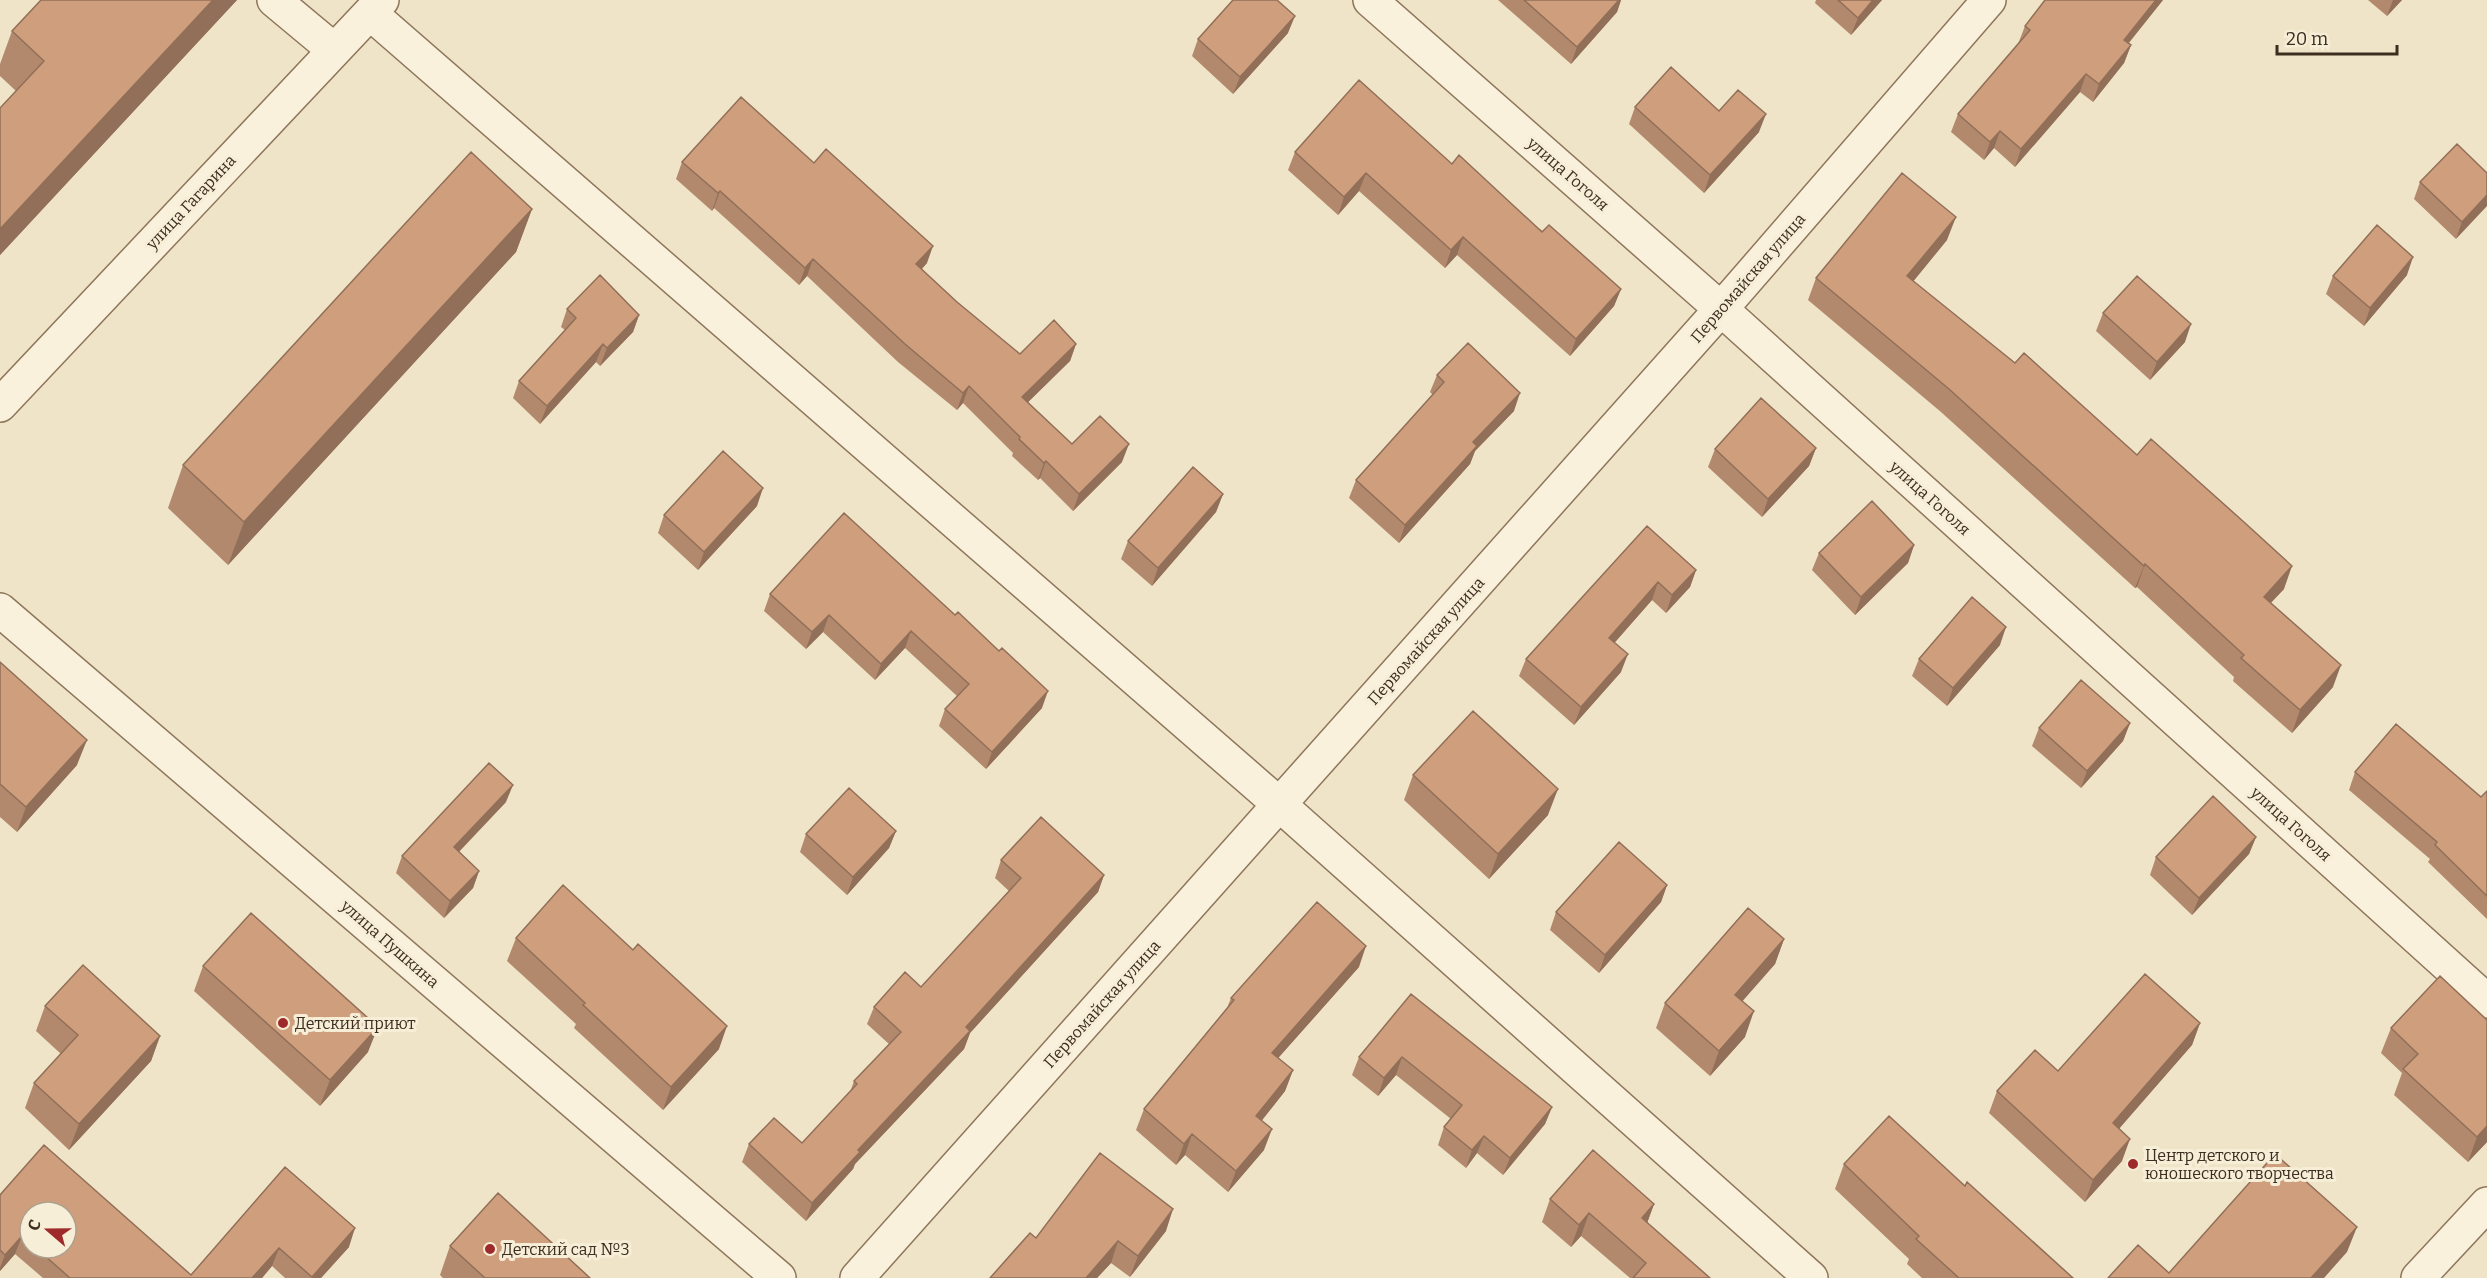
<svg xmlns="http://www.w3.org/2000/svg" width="2487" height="1278" viewBox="0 0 2487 1278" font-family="Bitter,serif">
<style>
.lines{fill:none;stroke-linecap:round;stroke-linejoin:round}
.minor-casing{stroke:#8d765c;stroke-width:36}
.minor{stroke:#faf1dc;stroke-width:33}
.wall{fill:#b2896c;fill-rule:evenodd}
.shaded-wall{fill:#916f58}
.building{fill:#cf9f7d;stroke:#916f58;stroke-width:1.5}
.poi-dot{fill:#9e2a2b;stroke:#f7eed8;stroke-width:2}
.labels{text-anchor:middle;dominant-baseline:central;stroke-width:6;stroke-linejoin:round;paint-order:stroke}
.street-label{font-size:16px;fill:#3d2e20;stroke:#f7eed8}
.poi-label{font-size:16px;fill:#3d2e20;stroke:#f7eed8;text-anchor:start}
</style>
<rect width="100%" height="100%" fill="#f0e4c8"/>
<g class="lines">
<!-- minor casing -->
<g class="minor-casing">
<path id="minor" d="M274,0L334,50
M1370,0L1721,309L2487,1001
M370,13L1280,805L1811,1278
M0,405L382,0
M0,610L779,1278
M857,1278L1721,309L1989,0
M2418,1278L2487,1204"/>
</g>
<!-- minor -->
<use href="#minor" class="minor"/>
</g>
<!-- wall -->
<path class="wall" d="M41,0H237L0,255V108L16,91L0,76V64L12,31Z
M1498,0H1621L1617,12L1571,64Z
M1816,0H1882L1851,35L1815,3Z
M2163,0L2129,43L2131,45L2124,63L2093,102L2080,92L2015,167L1994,148L1984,160L1951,132L1958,114L2018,44L2025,26Z
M2368,0H2402L2387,16Z
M1288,33L1233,94L1192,56L1198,39Z
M1635,107L1719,111L1759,132L1704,193L1629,124Z
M1295,152L1452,164L1621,289L1614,306L1570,356L1457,255L1445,268L1359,191L1338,215L1288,170Z
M682,162L814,163L927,263L922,269L957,302L1020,354L1076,344L1070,361L1028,402L1072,444L1122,462L1073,511L1040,478L1038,480L1012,456L1013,453L963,403L957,410L898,362L807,276L799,285L714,208L712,211L676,179Z
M2487,173L2456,239L2414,199L2420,182Z
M532,209L516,252L228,565L168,508L183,465Z
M1947,240L1913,281L2284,589L2271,603L2333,687L2292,733L2233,681L2234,677L2137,587L2135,588L1941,412L1808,300L1816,278Z
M2407,275L2364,326L2326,294L2333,276Z
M567,309L639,315L633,332L600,366L596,362L540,424L513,398L519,381L565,330L561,327Z
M2103,313L2185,342L2150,380L2096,331Z
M1437,375L1514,411L1475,451L1470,464L1399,543L1349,498L1356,480L1433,395L1430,392Z
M1816,448L1809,466L1762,517L1708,467L1715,449Z
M1223,494L1216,512L1152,586L1121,559L1128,541Z
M757,506L698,570L658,533L664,515Z
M844,513L1042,708L986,769L939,726L945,709L957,696L905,648L875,680L823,632L806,649L764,611L770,594Z
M1647,526L1696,570L1690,587L1666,613L1652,600L1614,643L1621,672L1574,725L1519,676L1526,659Z
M1914,545L1908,563L1855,615L1812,570L1819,553Z
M2000,645L1947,706L1912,676L1919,659Z
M0,662L77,765L17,832L0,817Z
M2130,723L2123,741L2081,788L2032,746L2039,728Z
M2355,772L2481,797L2487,791V919L2428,862L2430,859L2349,790Z
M1413,775L1548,815L1489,879L1404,800Z
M506,802L459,852L479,871L473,888L444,918L396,873L402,856Z
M896,831L889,848L847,895L800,852L806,834Z
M2256,837L2249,854L2192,915L2150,875L2156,857Z
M1001,860L1104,875L1098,892L970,1033L964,1049L855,1164L853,1169L806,1221L742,1162L749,1144L802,1143L850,1092L854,1081L889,1044L867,1024L874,1007L921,987L1009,891L995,878Z
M1667,885L1661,902L1599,973L1550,930L1556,912Z
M516,938L719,1049L663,1110L574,1028L576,1024L507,961Z
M1784,939L1775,964L1742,1001L1745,1037L1710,1076L1656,1028L1665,1003Z
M203,966L368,1052L320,1106L194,991Z
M1359,967L1278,1058L1293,1070L1285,1091L1262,1120L1264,1150L1228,1192L1185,1155L1176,1165L1136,1130L1144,1109L1227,1008L1231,998Z
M2440,976L2487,1142L2468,1162L2394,1095L2402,1073L2381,1053L2391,1028Z
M1411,994L1552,1107L1545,1124L1503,1175L1477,1153L1466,1168L1438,1145L1444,1127L1451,1119L1396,1075L1378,1096L1352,1075L1359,1057Z
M45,1006L160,1036L151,1061L69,1150L25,1108L34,1083L61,1054L36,1031Z
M2200,1023L2192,1045L2119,1128L2122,1161L2085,1202L1989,1113L1997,1091L2058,1071Z
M1844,1164L1965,1186L2073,1278H1922L1907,1264L1909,1259L1835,1189Z
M285,1167L349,1247L321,1278H285L272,1266L262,1278H43L15,1254L0,1271V1195L191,1275ZM30,1212L66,1248H30Z
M1550,1199L1654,1204L1647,1223L1710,1278H1630L1581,1236L1571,1247L1542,1222Z
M1166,1231L1130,1277L1111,1263L1097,1278H990L1036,1238Z
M450,1246L590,1278H443L440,1275Z"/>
<!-- shaded-wall -->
<path class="shaded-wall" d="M213,0H237L0,255V229Z
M1619,0H1621L1617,12L1571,64L1577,47Z
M1873,0H1882L1851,35L1858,18Z
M2156,0H2163L2117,57L2124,40Z
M2393,0H2402L2387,16Z
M1295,16L1288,33L1233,94L1240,77Z
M2131,45L2124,63L2093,102L2099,84Z
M2086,74L2080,92L2015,167L2021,149Z
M1766,114L1759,132L1704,193L1710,175Z
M2000,131L1994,148L1984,160L1990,142Z
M1366,173L1359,191L1338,215L1344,197Z
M720,191L714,208L712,211L718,193Z
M2487,195V206L2456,239L2462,222Z
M532,209L516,252L228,565L244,522Z
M1956,217L1947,240L1899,299L1907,276Z
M1463,237L1457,255L1445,268L1451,250Z
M933,246L927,263L910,281L916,264Z
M2413,257L2407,275L2364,326L2370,308Z
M813,259L807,276L799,285L805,268Z
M1621,289L1614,306L1570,356L1576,339Z
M639,315L633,332L600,366L607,348Z
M2191,324L2185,342L2150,380L2157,362Z
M603,344L596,362L540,424L547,406Z
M1076,344L1070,361L1016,414L1022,397Z
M969,386L963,403L957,410L963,393Z
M1520,393L1514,411L1475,451L1470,464L1399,543L1405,525L1473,442Z
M1129,444L1122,462L1073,511L1079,494Z
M1816,448L1809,466L1762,517L1768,499Z
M1046,461L1040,478L1038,480L1044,463Z
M763,488L757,506L698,570L704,552Z
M1223,494L1216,512L1152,586L1158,568Z
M1914,545L1908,563L1855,615L1861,597Z
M2145,564L2137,587L2135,588L2144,566Z
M2292,566L2284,589L2255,619L2264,597Z
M1696,570L1690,587L1666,613L1672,595Z
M1658,582L1652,600L1603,656L1609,638Z
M829,615L823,632L806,649L812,632Z
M2006,627L2000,645L1947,706L1953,688Z
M911,631L905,648L875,680L881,664Z
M1628,654L1621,672L1574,725L1581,707Z
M2341,665L2333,687L2292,733L2300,710Z
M1048,691L1042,708L986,769L992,752Z
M2130,723L2123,741L2081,788L2087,771Z
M87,740L77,765L17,832L26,807Z
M513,785L506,802L447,864L454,847Z
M1558,789L1548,815L1489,879L1498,854Z
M896,831L889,848L847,895L853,877Z
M2256,837L2249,854L2192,915L2199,898Z
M479,871L473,888L444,918L450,901Z
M1104,875L1098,892L970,1033L964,1049L855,1164L853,1169L806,1221L812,1203L966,1027Z
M1667,885L1661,902L1599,973L1605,955Z
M1784,939L1775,964L1726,1020L1735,995Z
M1366,946L1359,967L1264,1074L1272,1053Z
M1754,1011L1745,1037L1710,1076L1719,1051Z
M2200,1023L2192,1045L2105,1145L2113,1123Z
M727,1026L719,1049L663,1110L671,1087Z
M378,1027L368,1052L320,1106L330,1080Z
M160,1036L151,1061L69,1150L79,1124Z
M1402,1057L1396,1075L1378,1096L1384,1078Z
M1293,1070L1285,1091L1249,1137L1256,1116Z
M1552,1107L1545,1124L1503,1175L1510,1158Z
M2487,1126V1142L2468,1162L2477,1137Z
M1272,1129L1264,1150L1228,1192L1236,1171Z
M1192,1134L1185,1155L1176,1165L1184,1144Z
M1484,1136L1477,1153L1466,1168L1472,1150Z
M2130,1139L2122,1161L2085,1202L2093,1180Z
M1654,1204L1646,1226L1642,1218Z
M1173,1209L1166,1231L1130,1277L1138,1256Z
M1589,1213L1581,1236L1571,1247L1579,1225Z
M2357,1227L2347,1252L2324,1278H2311Z
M355,1228L349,1247L321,1278H312Z
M22,1236L15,1254L0,1271V1268L5,1255Z
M1118,1241L1111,1263L1097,1278H1086Z
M279,1248L272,1266L262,1278H252Z"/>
<!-- building -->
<path class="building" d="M41,0H213L0,229V108L44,61L12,31Z
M1233,0H1277L1295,16L1240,77L1198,39Z
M1524,0H1619L1577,47Z
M1838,0H1873L1858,18Z
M2045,0H2156L2124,40L2131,45L2099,84L2086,74L2021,149L2000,131L1990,142L1958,114L2030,30L2025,26Z
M1671,67L1719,111L1738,90L1766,114L1710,175L1635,107Z
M1359,80L1452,164L1459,155L1542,232L1549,225L1621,289L1576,339L1463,237L1451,250L1366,173L1344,197L1295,152Z
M741,97L814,163L826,149L933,246L916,264L957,302L1020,354L1054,320L1076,344L1022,397L1072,444L1100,416L1129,444L1079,494L1046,461L1044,463L1019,439L1020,437L969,386L963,393L905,344L813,259L805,268L720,191L718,193L682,162Z
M2457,144L2487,173V195L2462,222L2420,182Z
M471,152L532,209L244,522L183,465Z
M1902,173L1956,217L1907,276L2015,363L2024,353L2137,455L2151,439L2245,523L2292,566L2264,597L2341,665L2300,710L2241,658L2244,655L2145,564L2144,566L1949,389L1816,278Z
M2377,225L2413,257L2370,308L2333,276Z
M600,275L639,315L607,348L603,344L547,406L519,381L576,318L567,309Z
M2137,276L2191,324L2157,362L2103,313Z
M1468,343L1520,393L1473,442L1477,446L1405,525L1356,480L1444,382L1437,375Z
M1761,398L1816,448L1768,499L1715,449Z
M723,451L763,488L704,552L664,515Z
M1193,467L1223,494L1158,568L1128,541Z
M1872,501L1914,545L1861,597L1819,553Z
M844,513L955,615L958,612L999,651L1002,648L1048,691L992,752L945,709L969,684L911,631L881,664L829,615L812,632L770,594Z
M1647,526L1696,570L1672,595L1658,582L1609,638L1628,654L1581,707L1526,659Z
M1972,597L2006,627L1953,688L1919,659Z
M0,662L87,740L26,807L0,784Z
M2081,680L2130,723L2087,771L2039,728Z
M1473,711L1558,789L1498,854L1413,775Z
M2396,724L2481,797L2487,791V896L2435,845L2437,842L2355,772Z
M489,763L513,785L454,847L479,871L450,901L402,856Z
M849,788L896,831L853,877L806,834Z
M2213,796L2256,837L2199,898L2156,857Z
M1041,817L1104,875L966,1027L970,1031L858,1150L860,1152L812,1203L749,1144L774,1118L802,1143L857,1084L854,1081L901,1032L874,1007L905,972L921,987L1021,878L1001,860Z
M1619,842L1667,885L1605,955L1556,912Z
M563,885L633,950L638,944L727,1026L671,1087L583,1005L585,1003L516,938Z
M1317,902L1366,946L1272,1053L1293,1070L1256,1116L1272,1129L1236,1171L1192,1134L1184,1144L1144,1109L1234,1000L1231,998Z
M1748,908L1784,939L1735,995L1754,1011L1719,1051L1665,1003Z
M251,913L378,1027L330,1080L203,966Z
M83,965L160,1036L79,1124L34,1083L78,1035L45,1006Z
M2145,974L2200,1023L2113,1123L2130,1139L2093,1180L1997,1091L2035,1050L2058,1071Z
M2440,976L2487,1020V1126L2477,1137L2403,1069L2418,1054L2391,1028Z
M1411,994L1552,1107L1510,1158L1484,1136L1472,1150L1444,1127L1462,1105L1402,1057L1384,1078L1359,1057Z
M1889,1116L1965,1186L1967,1182L2073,1278H1959L1916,1239L1919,1236L1844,1164Z
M44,1145L191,1275L285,1167L355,1228L312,1277L279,1248L252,1278H70L36,1248H66V1212H30V1243L22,1236L5,1255L0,1250V1195Z
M1593,1150L1654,1204L1642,1218L1710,1278H1633L1646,1263L1589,1213L1579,1225L1550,1199Z
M1100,1153L1173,1209L1138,1256L1118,1241L1086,1278H990L1030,1233L1036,1238Z
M2275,1154L2357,1227L2311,1278H2108L2138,1245L2169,1273Z
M498,1193L590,1278H485L450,1246Z"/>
<!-- markers -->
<g class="poi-dot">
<circle cx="283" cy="1023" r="6"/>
<circle cx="2133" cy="1164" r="6"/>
<circle cx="490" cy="1249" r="6"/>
</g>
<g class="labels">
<!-- street labels -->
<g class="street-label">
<text transform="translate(1568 174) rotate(41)">улица Гоголя</text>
<text transform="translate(191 202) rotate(-47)">улица Гагарина</text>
<text transform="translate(1748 278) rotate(-49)">Первомайская улица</text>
<text transform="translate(1930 498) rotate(42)">улица Гоголя</text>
<text transform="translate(1426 641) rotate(-48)">Первомайская улица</text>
<text transform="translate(2291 824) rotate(42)">улица Гоголя</text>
<text transform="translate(390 944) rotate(41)">улица Пушкина</text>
<text transform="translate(1102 1004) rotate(-48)">Первомайская улица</text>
</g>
<!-- poi labels -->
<g class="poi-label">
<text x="295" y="1023">Детский приют</text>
<text x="2145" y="1155">Центр детского и<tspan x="2145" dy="18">юношеского творчества</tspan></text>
<text x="502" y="1249">Детский сад №3</text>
</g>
</g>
<!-- north arrow -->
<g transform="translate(48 1230) rotate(290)"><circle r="28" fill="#f7eed8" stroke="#ada18e" stroke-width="1.5"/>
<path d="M0-4.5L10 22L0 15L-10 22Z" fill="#9e2a2b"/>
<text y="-9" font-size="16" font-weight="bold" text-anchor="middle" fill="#3d2e20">С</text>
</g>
<!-- scale -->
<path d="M2277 45v9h120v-9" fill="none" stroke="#3d2e20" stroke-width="3"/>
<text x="2286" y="45" font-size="18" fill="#3d2e20" stroke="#f7eed8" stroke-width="4.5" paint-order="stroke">20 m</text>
</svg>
